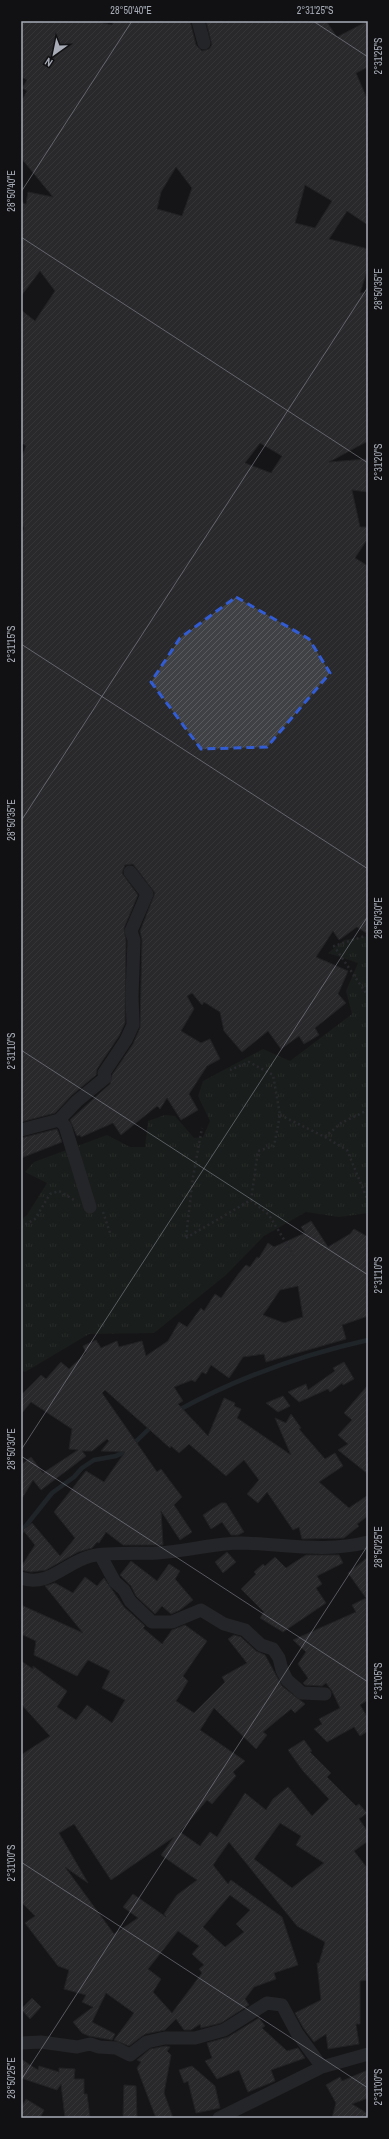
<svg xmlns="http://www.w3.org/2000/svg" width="389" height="2139" viewBox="0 0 389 2139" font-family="'Archivo Narrow',sans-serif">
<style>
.grass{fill:url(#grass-tufts)}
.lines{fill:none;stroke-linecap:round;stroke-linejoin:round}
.stream{stroke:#2c353c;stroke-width:4.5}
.building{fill:url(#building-hatch);stroke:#303034;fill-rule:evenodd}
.path{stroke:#3d3f44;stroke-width:2.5;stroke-dasharray:2 3;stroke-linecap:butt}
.minor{stroke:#37383d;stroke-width:13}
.marked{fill:none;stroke:#325cd3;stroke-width:3;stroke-dasharray:8 5;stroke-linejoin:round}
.ticks{fill:none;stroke:#a8adb8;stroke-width:1;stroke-opacity:0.45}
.neatline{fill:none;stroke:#a8adb8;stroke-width:1.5}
.ticks-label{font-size:10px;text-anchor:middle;fill:#a8adb8}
</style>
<defs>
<pattern id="grass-tufts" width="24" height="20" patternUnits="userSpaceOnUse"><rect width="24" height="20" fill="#1e261f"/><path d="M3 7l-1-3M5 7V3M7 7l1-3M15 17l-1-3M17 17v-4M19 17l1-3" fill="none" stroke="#3c433d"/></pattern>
<pattern id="building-hatch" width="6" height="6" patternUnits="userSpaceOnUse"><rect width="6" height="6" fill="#404145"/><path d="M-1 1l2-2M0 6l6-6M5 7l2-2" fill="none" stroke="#595a5e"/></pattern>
</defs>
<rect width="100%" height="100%" fill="#161618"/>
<!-- grass -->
<path class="grass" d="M368,936V1213L339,1217L306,1212L264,1236L226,1275L154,1333L89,1334L25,1372L21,1370V1220L27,1215L47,1183L25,1172L34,1162L107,1135L130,1147H145L148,1121L165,1115L175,1116L194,1138L203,1137L210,1121L198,1096L203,1081L263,1049L290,1061L352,1014L346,991L358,963L328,953L344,940Z"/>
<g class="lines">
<!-- stream -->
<path class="stream" d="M177,1411C237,1378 301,1355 368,1340
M21,1532L52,1493L74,1477L82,1468L94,1460L116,1456L126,1451L152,1426"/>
</g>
<!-- building -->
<path class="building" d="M21,21H95L112,25L114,21H190L196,45L202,51L209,49L212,45L206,21H326L337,37L368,21V67L356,73L368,101V225L347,211L329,239L368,249V268L360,293L368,292V441L329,462L368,459V492L352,490L360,527H367L368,534V538L355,558L368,566V934L357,927L339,940L333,931L316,957L348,971L338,994L346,1003L315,1028L319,1035L304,1044L299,1036L281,1049L268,1031L242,1052L224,1031L220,1012L204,1002L202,1005L192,993L187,996L194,1009L181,1031L201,1043L210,1039L220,1059L207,1066L189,1094L198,1110L181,1120L167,1098L160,1109L157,1106L121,1135L113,1123L81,1137L80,1135L77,1136L70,1120L110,1084L112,1075L133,1044L140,1028L142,940L140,931L155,893L133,864L125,865L122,873L138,895L124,928L126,941L125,1023L119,1036L97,1069L96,1075L72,1095L55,1113L21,1122V537L24,527H21V458L26,446L21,443V310L35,321L55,291L40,271L21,296V202L26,204L28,192L53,197L21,158V101L27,91L22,88L27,80L21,77ZM176,167L192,188L182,216L157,209L161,192ZM305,185L332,201L315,228L295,223ZM260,443L282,456L271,473L245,463Z
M57,1129L62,1142L21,1158V1138Z
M311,1221L328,1247L350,1234L354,1229L368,1237V1316L342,1325L346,1339L266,1362L264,1354L243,1357L229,1378L211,1365L206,1374L202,1372L195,1382L192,1380L174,1387L183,1401L178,1404L208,1436L224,1398L235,1403L234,1406L241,1409L237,1418L291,1455L275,1418L286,1423L291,1414L301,1428L299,1429L325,1459L335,1453L343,1466L319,1482L349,1508L368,1495V1516L357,1524L359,1526L344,1538L302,1539L299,1527L293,1530L267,1492L258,1503L247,1494L259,1480L244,1460L226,1476L189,1444L179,1453L171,1446L170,1448L105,1390L102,1393L157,1472L161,1469L182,1497L174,1505L192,1532L180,1540L161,1511L163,1545H123L106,1532L99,1543L97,1542L92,1548L78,1552L46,1570L31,1572L21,1570V1567L35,1545L23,1530L32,1523L60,1556L75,1538L54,1512L86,1471L104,1482L125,1452L101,1451L109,1441L107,1439L92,1451H82L86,1456L41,1490L33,1480L21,1500V1465L31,1457L43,1473L78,1450L69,1449L72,1429L31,1402L21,1414V1395L41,1375L46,1379L61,1362L69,1369L86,1353L83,1346L96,1340L101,1348L117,1341L119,1347L142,1341L146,1356L168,1341L179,1322L187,1327L201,1308L204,1311L215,1294L221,1298L239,1273L246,1265L250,1267L257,1257L259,1258L268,1243L274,1247L305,1233L301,1227ZM298,1286L303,1317L284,1323L263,1315L280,1290Z
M344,1362L354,1379L343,1385L342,1383L330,1392L328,1389L299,1402L288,1392L306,1384L308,1390L335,1371L333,1368Z
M368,1385V1474L338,1450L348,1444L338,1435L352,1420L344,1413Z
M283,1396L290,1406L278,1412L266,1403Z
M221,1503H226L244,1532L238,1535H231L222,1522L211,1529L203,1515Z
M227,1552L236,1562L223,1573L215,1562Z
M339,1555L343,1563L317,1576L322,1584L316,1588L326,1603L283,1632L260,1618L264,1612L241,1589L256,1574L254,1572L263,1564L265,1566L275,1557L286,1568L306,1555Z
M368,1557V1700L360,1705L368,1718V1731L360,1736L354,1727L327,1742L314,1729L322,1724L319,1719L340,1708L332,1691L326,1683L322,1686L305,1685L303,1683L308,1678L298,1664L306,1652L293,1640L356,1612L352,1605L366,1598L348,1573Z
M131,1561L157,1581L169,1564L180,1571L175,1579L193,1600L180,1610L171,1614L162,1606L155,1614L136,1596L131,1586L120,1575Z
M85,1577L97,1586L104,1578L124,1607L145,1626L143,1628L162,1644L172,1630L185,1625L207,1641L183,1676L188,1681L176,1701L194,1713L225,1682L222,1677L247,1663L228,1639L234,1635L241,1637L256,1651L265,1655L282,1686L305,1704L295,1713L291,1709L263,1732L267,1735L256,1749L214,1708L200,1730L245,1761L233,1772L236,1776L212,1804L207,1800L180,1832L200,1846L210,1832L217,1837L245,1793L266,1810L273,1799L288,1787L312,1816L329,1799L303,1771L288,1750L304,1740L312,1751L310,1752L331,1773L327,1777L356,1806L359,1804L367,1813L359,1819L368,1832V1841L354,1851L368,1869V1980L360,1981V2024H356L359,2044L328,2049L326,2034L314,2042L304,2029L295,2013L321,2000L317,1963H319L325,1942L297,1926L229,1842L213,1865L228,1884L231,1880L282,1917L298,1965L274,1973L276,1979L254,1987L245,1999L249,2005L221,2023L201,2028L200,2024L191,2030H184L176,2019L165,2030L145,2034L129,2046L114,2040L134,2013L106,1993L92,2022L115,2034L112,2040L89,2036L82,2033L73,2022L93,2007L82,2002L86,1995L64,1989L69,1970L58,1966L25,1923L35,1916L21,1902V1755L50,1736L21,1704V1661L33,1669V1666L67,1691L57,1707L76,1720L87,1705L112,1723L125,1700L102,1688L110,1671L88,1660L77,1676L34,1655L36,1641L21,1634V1605L83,1633L45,1586L55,1583L73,1593ZM280,1823L301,1836L296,1845L324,1863L292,1888L254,1859ZM74,1824L111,1880L174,1837L161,1855L197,1880L177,1895L164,1914L166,1917L133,1894L123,1907L138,1918L114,1934L65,1867L88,1883L59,1833ZM230,1895L250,1910L236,1924L244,1932L225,1947L203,1927ZM178,1931L199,1946L192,1954L204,1965L199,1969L202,1973L172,2013L153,1992L161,1979L148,1969Z
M32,1998L41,2007L30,2019L21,2009Z
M259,2018L265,2026L262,2028L287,2051L298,2048L305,2058L271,2070L275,2081L248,2092L239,2070L217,2079L205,2061L212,2058L207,2043L228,2037Z
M166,2046L170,2047L167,2051L171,2055L164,2093L173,2118H156L137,2068L141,2062L137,2060L150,2049Z
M21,2059L38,2070L39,2066L59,2072V2068L75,2069L74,2079H84V2094H87L90,2118H65L61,2084L57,2090L21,2078Z
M192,2066L215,2086L220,2108L196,2113L188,2081L184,2083L179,2070Z
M368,2070V2098L352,2104L368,2114V2118H332L336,2103L326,2085L340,2077L342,2081Z
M124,2085L136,2086L137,2118H123Z
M26,2099L44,2110L40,2118H27L21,2114V2108Z"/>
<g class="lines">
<!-- path -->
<path class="path" d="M368,935L334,946L368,996
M280,1115L325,1137L341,1123L368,1110
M325,1137L347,1150L368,1201
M251,1200L269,1215L294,1256
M103,1212L110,1233
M21,1227L35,1219L50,1194L59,1191L74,1200
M186,1237L193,1177L202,1128
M186,1238L251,1200L258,1151L274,1146L280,1115L273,1075L249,1062L230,1070"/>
<!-- minor -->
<path class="minor" d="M198,21L204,43
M59,1120L65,1126L90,1207
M21,1130L59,1120L77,1101L105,1078L104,1073L126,1040L133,1025L132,996L134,940L131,931L147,894L130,872
M105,1556L103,1560L115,1582L124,1590L130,1601L152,1622H172L201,1610L224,1624L245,1630L261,1645L273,1649L279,1658L282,1670L287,1680L302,1693L325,1694
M21,1578C48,1588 66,1562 91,1556C109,1552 138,1554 157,1553C186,1552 213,1543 241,1543C285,1544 326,1553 368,1542
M21,2043L41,2042L77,2047L90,2044L99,2047L116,2048L130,2055L147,2042L165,2038H195L224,2030L267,2003L282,2005L297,2033L322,2067
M219,2118L322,2067L368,2054"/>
</g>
<!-- marked area -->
<path d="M0 0H389V2139H0ZM236,597L309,639L330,673L267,747L201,749L151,682L180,638Z" fill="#161618" fill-opacity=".55" fill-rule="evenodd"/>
<path class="marked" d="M236,597L309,639L330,673L267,747L201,749L151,682L180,638Z"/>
<!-- ticks -->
<path class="ticks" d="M313,21L368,57M21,192L132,21M21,237L368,463M21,644L368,869M21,821L368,287M21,1050L368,1275M21,1450L368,916M21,1456L368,1682M21,1862L368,2088M21,2080L368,1545"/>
<!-- border -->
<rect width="389" height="2139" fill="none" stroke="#111113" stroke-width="44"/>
<!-- north arrow -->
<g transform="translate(54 54) rotate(213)" stroke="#111113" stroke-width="3" paint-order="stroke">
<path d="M0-3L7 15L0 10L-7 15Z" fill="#a8adb8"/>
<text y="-6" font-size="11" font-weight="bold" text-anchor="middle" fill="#a8adb8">N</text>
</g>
<rect x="22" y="22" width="345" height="2095" class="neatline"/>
<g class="ticks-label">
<text x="131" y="14">28°50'40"E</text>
<text x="315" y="14">2°31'25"S</text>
<text transform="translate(378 56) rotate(-90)" y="4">2°31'25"S</text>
<text transform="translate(11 191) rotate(-90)" y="4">28°50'40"E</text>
<text transform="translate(378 289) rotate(-90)" y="4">28°50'35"E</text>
<text transform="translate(378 462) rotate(-90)" y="4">2°31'20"S</text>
<text transform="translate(11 644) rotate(-90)" y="4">2°31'15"S</text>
<text transform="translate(11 820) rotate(-90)" y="4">28°50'35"E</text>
<text transform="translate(378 918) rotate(-90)" y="4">28°50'30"E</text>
<text transform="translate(11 1051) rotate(-90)" y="4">2°31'10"S</text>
<text transform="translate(378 1275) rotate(-90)" y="4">2°31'10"S</text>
<text transform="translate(11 1449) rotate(-90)" y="4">28°50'30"E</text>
<text transform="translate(378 1547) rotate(-90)" y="4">28°50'25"E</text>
<text transform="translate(378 1681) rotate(-90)" y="4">2°31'05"S</text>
<text transform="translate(11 1863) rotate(-90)" y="4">2°31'00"S</text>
<text transform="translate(11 2078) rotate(-90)" y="4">28°50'25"E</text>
<text transform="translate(378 2087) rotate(-90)" y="4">2°31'00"S</text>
</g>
</svg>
